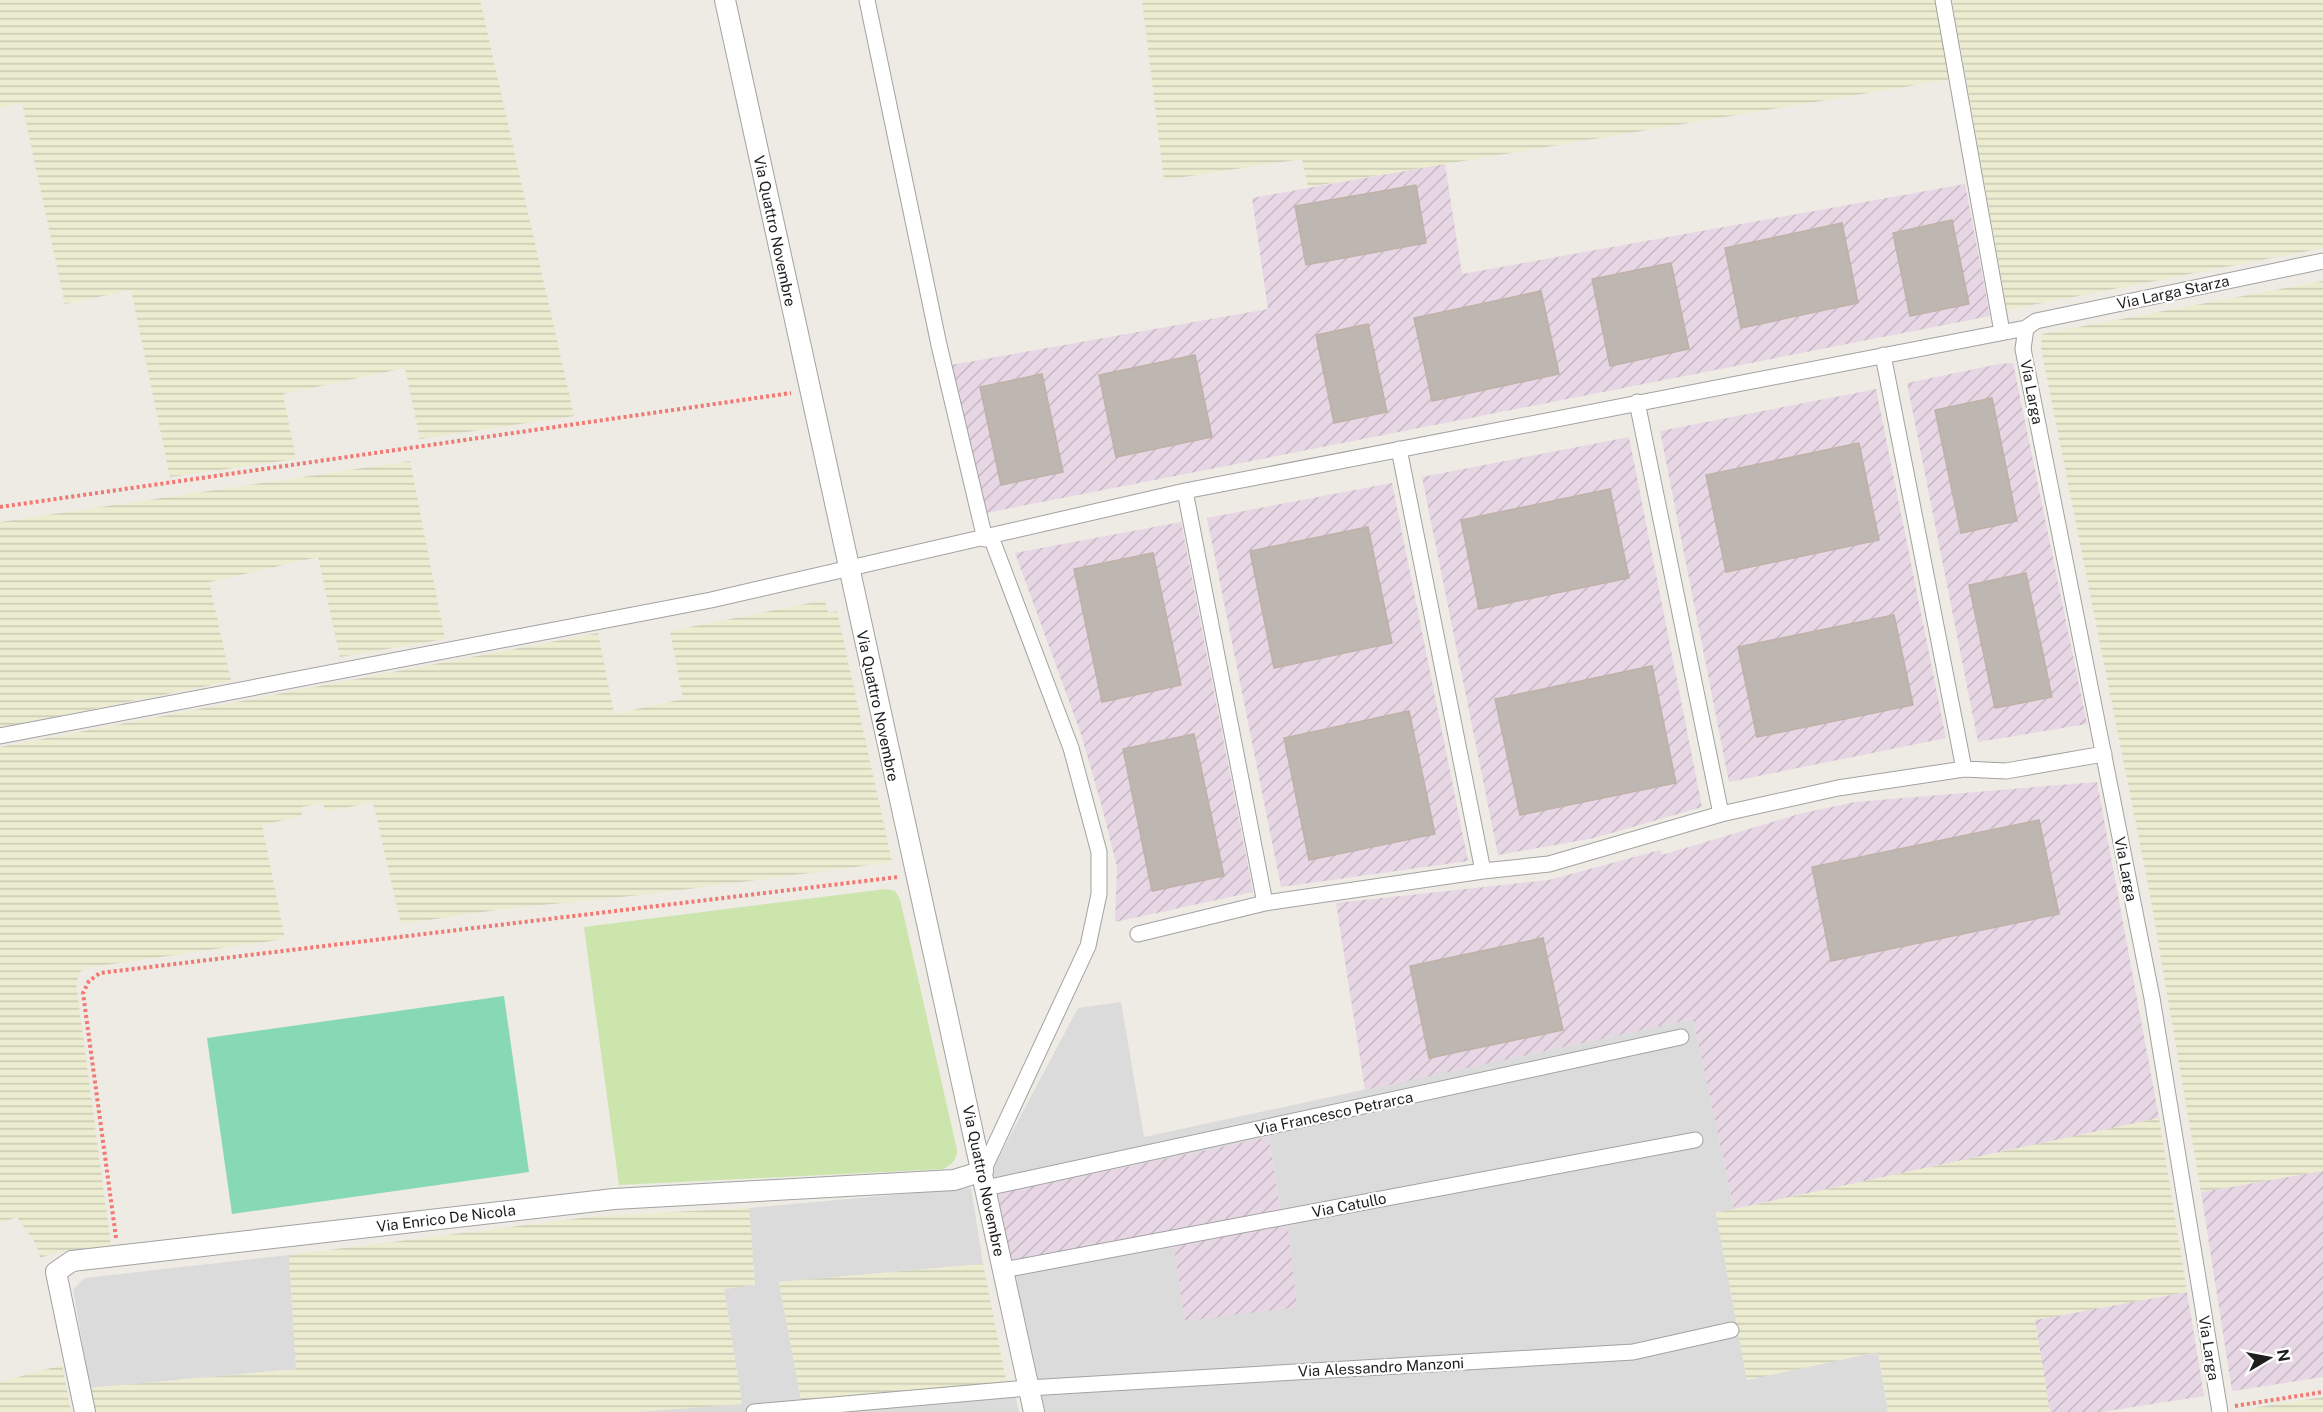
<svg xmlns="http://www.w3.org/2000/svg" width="2323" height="1412" viewBox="0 0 2323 1412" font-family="'Public Sans',sans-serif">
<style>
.residential{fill:#dcdbdb}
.industrial{fill:url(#industrial-furrows)}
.farmland{fill:url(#farmland-rules)}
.grass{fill:#cbe5ad}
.pitch{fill:#87d9b5}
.building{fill:#beb6b1;stroke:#bfb1a7;stroke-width:1.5}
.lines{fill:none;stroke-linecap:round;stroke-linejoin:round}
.minor-casing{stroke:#a2a2a2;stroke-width:17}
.tertiary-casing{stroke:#a2a2a2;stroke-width:22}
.path{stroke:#f17972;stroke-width:4;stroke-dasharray:3 3;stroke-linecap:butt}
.minor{stroke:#fff;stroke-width:15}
.tertiary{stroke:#fff;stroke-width:20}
.labels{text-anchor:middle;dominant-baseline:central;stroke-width:4.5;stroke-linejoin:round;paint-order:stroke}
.street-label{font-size:15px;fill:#1e1e1e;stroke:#fff}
</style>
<defs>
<pattern id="industrial-furrows" width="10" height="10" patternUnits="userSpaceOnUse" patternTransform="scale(1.5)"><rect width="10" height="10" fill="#e7d6e4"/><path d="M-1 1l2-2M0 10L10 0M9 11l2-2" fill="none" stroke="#c6b7c3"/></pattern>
<pattern id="farmland-rules" width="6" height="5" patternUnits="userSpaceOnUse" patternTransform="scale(1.5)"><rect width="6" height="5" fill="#ebecd0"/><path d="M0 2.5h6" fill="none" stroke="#c9cab2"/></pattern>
</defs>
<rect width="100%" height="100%" fill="#eeeae4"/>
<!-- residential -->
<path class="residential" d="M1121,1002L1144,1137L1693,1019L1734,1209L1716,1213L1747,1380L1878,1352L1888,1412H1041L1011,1275L1175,1247L1297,1307L1288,1227L1280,1211L1269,1137L995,1194L991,1172L1078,1008Z
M971,1188L983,1264L779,1282L801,1400L1013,1385L1019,1412H636L742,1403L724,1289L755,1285L749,1208Z
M289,1255L296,1369L90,1388L73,1289L85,1278Z"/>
<!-- industrial -->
<path class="industrial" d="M1445,164L1462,274L1965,184L1990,316L986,513L951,365L1268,309L1252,198Z
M2013,363L2087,724L1978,742L1907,383L1999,364Z
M1876,389L1946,738L1729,782L1660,431Z
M1629,437L1702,807L1594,838L1498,855L1422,477Z
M1392,483L1468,861L1281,887L1207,518Z
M1181,522L1253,892L1115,922L1117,867L1102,807L1081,734L1015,553Z
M2097,782L2159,1118L1734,1209L1693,1019L1365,1090L1336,903L1549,880L1660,850L1662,855L1799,814L1855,802Z
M1269,1137L1280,1211L1288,1227L1297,1307L1185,1321L1174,1247L1011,1275L995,1194Z
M2323,1171V1377L2232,1391L2201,1192Z
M2187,1292L2204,1396L2101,1412H2050L2035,1320Z"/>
<!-- farmland -->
<path class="farmland" d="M0,0H480L574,416L420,439L405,368L283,394L296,459L170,477L131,290L65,304L22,103L0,108Z
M1142,0H1937L1952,79L1308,187L1302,159L1164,180Z
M1952,0H2323V248L2007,310Z
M2323,281V1171L2201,1192L2149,889L2041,348L2042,334Z
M410,461L445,639L340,657L318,557L209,582L231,681L0,728V522Z
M825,600L828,613L837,611L892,862L650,894L503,909L401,924L373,802L325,812L323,803L301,807L302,816L262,825L285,939L84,968L80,972L76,984L111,1246L56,1252L40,1258L36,1244L17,1217L0,1223V747L598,633L614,714L683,699L670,631Z
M2159,1118L2187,1292L2035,1320L2050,1412H1888L1878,1352L1747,1380L1716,1213Z
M749,1208L755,1285L724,1289L742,1404L636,1412H95L90,1388L296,1369L289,1255L597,1216Z
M983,1264L1007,1385L801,1400L779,1282Z
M62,1365L71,1412H0V1382Z
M2323,1397V1412H2245L2258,1407Z"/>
<!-- grass -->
<path class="grass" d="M886,889L895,891L900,899L957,1150C957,1160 952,1164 943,1169L619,1185L584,927Z"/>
<!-- pitch -->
<path class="pitch" d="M504,996L529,1172L232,1214L207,1038Z"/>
<!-- building -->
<path class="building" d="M1416,185L1426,243L1306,265L1295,206Z
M1952,220L1969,304L1910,316L1893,233Z
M1842,223L1858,303L1741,328L1725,248Z
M1671,263L1689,349L1610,366L1592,279Z
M1541,291L1559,374L1432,401L1414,318Z
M1368,324L1387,412L1334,423L1316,335Z
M1195,355L1212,437L1116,457L1099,375Z
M1042,374L1063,472L1001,485L980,387Z
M1992,398L2017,521L1961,533L1935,410Z
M1859,443L1879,540L1726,572L1706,475Z
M1610,489L1629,578L1479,609L1461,520Z
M1368,527L1392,643L1274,668L1250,551Z
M1153,553L1181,685L1102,702L1074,569Z
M2026,573L2052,697L1995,708L1969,585Z
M1894,615L1913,705L1757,737L1738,647Z
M1652,666L1676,783L1520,815L1495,699Z
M1409,711L1435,834L1309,860L1284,738Z
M1194,734L1224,876L1152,891L1123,749Z
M2039,820L2059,914L1831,961L1812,867Z
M1543,938L1563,1030L1429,1058L1410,966Z"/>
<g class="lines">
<!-- minor casing -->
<g class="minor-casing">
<path id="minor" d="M867,0L939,345L985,539
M1943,0L2002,332
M2026,328L2023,349L2152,998L2220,1412
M1883,355L1964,769
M1637,402L1721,814
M1399,449L1483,871
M1185,491L1265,903
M0,736L711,600L1185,491L2026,328L2036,321L2323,261
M1138,934L1265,903L1483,871L1549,864L1721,814L1838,788L1964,769L2006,771L2104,754
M983,1171L1088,946L1099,894V852L1071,748L991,537
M986,1188L1681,1037
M1003,1270L1695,1140
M754,1412L1028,1388L1633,1352L1731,1330"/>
</g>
<!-- tertiary casing -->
<g class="tertiary-casing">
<path id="tertiary" d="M725,0L1034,1412
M85,1412L56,1272L72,1261L614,1199L954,1180L983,1171"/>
</g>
<!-- path -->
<path class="path" d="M0,507L791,393
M116,1238L83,993L89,981L100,973L898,877
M2235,1406L2323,1392"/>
<!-- minor -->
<use href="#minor" class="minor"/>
<!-- tertiary -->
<use href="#tertiary" class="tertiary"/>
</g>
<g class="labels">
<!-- street labels -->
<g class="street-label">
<text transform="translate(775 231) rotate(78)">Via Quattro Novembre</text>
<text transform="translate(2173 292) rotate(-12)">Via Larga Starza</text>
<text transform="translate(2032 392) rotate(79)">Via Larga</text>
<text transform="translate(878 706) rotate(78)">Via Quattro Novembre</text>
<text transform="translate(2126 869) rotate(79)">Via Larga</text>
<text transform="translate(1334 1113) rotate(-12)">Via Francesco Petrarca</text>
<text transform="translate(984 1181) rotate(78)">Via Quattro Novembre</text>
<text transform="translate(1349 1205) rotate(-11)">Via Catullo</text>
<text transform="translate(446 1218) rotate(-7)">Via Enrico De Nicola</text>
<text transform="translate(2209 1348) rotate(81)">Via Larga</text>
<text transform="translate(1381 1367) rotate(-3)">Via Alessandro Manzoni</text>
</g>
</g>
<!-- north arrow -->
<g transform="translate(2269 1358) rotate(80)" stroke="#ffffff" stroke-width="4.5" paint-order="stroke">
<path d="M0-4.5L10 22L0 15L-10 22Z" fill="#1e1e1e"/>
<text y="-9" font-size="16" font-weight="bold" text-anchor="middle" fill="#1e1e1e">N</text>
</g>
</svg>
